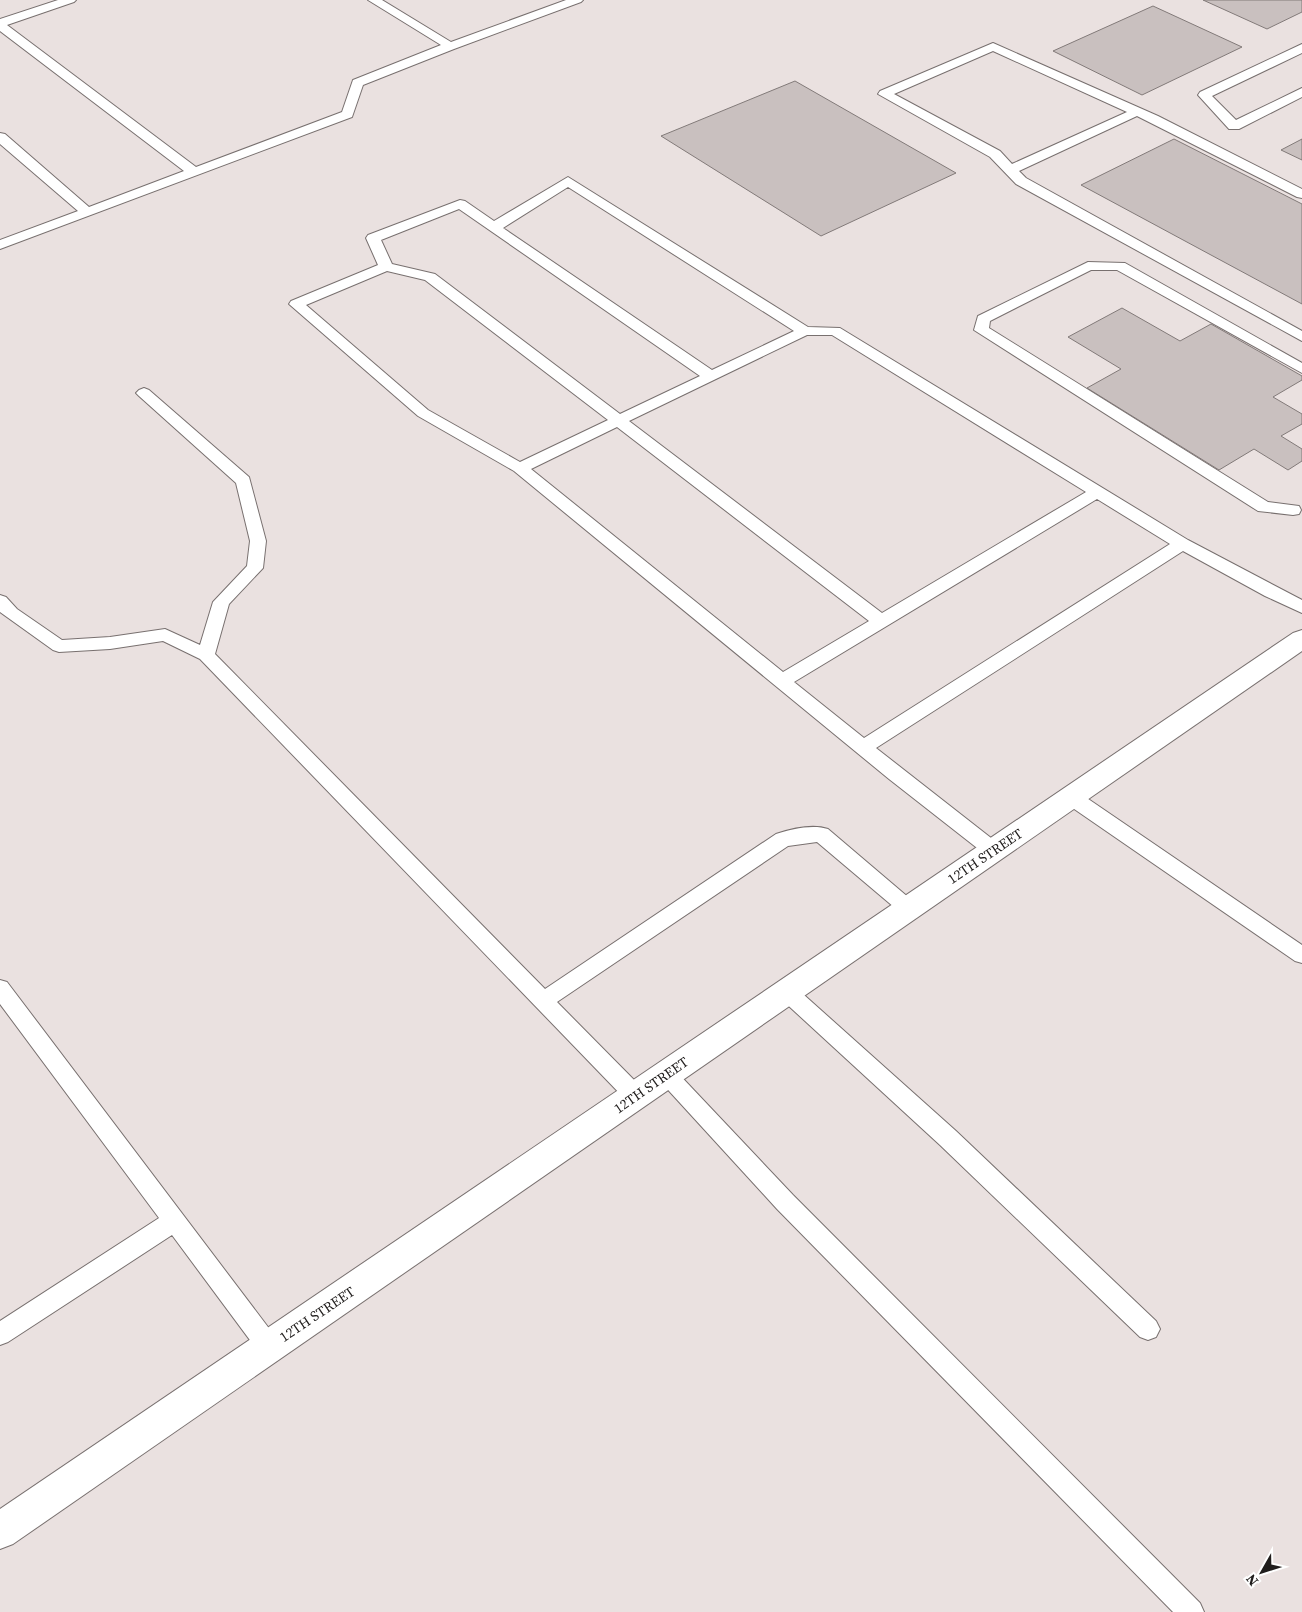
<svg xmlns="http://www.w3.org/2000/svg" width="1302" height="1612" viewBox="0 0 1302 1612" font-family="'Source Serif 4',serif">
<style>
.building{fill:#c9c0bf;stroke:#827a79}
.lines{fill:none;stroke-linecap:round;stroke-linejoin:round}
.lane-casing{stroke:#78706f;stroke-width:2}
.street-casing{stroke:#78706f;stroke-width:2}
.lane{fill:#fff;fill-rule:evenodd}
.street{fill:#fff;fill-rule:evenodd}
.labels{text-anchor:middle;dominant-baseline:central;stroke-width:5;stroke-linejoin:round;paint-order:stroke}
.street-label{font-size:14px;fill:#201d1c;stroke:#fff}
</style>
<rect width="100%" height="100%" fill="#eae1e0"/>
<!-- building -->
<path class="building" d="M1203,0H1302V12L1267,29Z
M1153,6L1242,47L1142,95L1053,51Z
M795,81L956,173L821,236L661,136Z
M1174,139L1302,204V304L1081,185Z
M1302,139V160L1281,150Z
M1122,308L1180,341L1211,324L1302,376V380L1273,397L1302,414V424L1281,436L1302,449V461L1288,470L1254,449L1219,470L1087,388L1121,369L1068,337Z"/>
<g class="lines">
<!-- lane casing -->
<g class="lane-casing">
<path id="lane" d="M58,0H76L74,2L7,25L196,167L342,112L353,80L441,45L368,0H382L451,42L566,0H583L581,2L454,49L363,85L352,117L0,249V240L78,211L0,144V133L5,134L89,207L184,171L0,31V19Z
M993,43L1158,116L1302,189V198L1297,197L1137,116L1019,171L1026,178L1302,331V341L1016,184L990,157L878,94L880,91ZM993,51L1127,112L1012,164L1000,151L894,94Z
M1302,44V53L1212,96L1236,120L1302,88V97L1239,129H1229L1198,95L1200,92Z
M568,177L808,327L840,328L1188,540L1302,600V613L1265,596L1183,551L876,748L1000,845L1003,850L1000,855L993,857L986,855L889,779L514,471L418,416L289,304L291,301L378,265L366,238L368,235L460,200L465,201L494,221ZM568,187L794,331L712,370L503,228ZM459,209L700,376L620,414L435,274L392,264L381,240ZM387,271L425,280L608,420L520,462L428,410L306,305ZM807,335H832L1086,492L882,613L629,421ZM617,427L869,621L783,672L531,469ZM1097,499L1170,544L864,738L794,682Z
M1088,262L1125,263L1302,363V373L1117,270H1091L990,321L989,328L1268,502L1299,506L1301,510L1299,514L1293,515L1258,511L974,330L978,316Z
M144,388L149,390L249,477L266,541L263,568L229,604L215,654L545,989L776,834C791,829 813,824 828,829L915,903L918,908L915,913L908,916L901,913L817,842L788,846L557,1002L643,1089L646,1095L643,1101L635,1104L627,1101L200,659L163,641L110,649L59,652L53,650L0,612V595L6,597L17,609L62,640L110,637L165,629L200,645L213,602L247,566L250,541L236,483L139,396L136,393L139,390Z
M1071,790L1078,792L1302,945V963L1295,961L1064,802L1062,797L1064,792Z
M0,980L7,982L277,1339L281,1347L277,1355L269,1358L261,1355L172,1235L8,1342L0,1345V1321L159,1218L0,1004Z
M787,984L794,986L956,1131L1156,1321L1160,1329L1156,1337L1148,1340L1140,1337L940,1145L780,998L777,992L780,986Z
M666,1065L673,1068L793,1195L1200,1603L1204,1612H1173L777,1209L659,1080L655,1074L659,1068Z"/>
</g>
<!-- street casing -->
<g class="street-casing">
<path id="street" d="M1302,630V651L13,1544L0,1549V1509L1293,633Z"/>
</g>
<!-- lane -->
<use href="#lane" class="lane"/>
<!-- street -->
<use href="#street" class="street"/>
</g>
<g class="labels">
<!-- street labels -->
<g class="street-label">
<text transform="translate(985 856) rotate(-34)">12TH STREET</text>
<text transform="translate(651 1085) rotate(-35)">12TH STREET</text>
<text transform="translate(317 1314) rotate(-34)">12TH STREET</text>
</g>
</g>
<!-- north arrow -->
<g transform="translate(1262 1572) rotate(231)" stroke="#ffffff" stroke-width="4" paint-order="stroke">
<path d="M0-4L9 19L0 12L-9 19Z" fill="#201d1c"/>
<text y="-8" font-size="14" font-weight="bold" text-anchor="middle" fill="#201d1c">N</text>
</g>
</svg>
